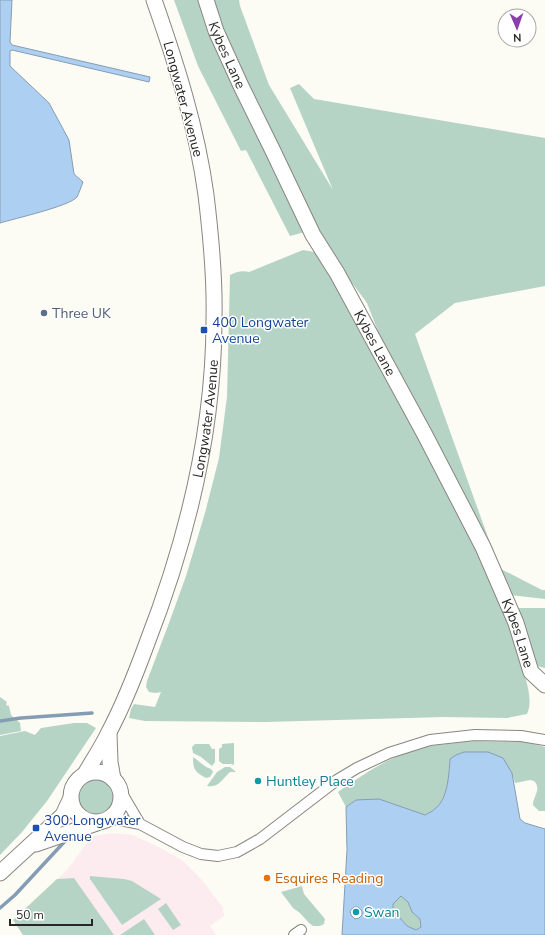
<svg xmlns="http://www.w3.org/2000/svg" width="545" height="935" viewBox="0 0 545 935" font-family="'Nunito Sans',sans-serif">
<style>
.education{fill:#fcecef}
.green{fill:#b6d4c5}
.water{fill:#adcff1;stroke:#859db4;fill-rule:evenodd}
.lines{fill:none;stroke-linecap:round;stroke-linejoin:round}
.stream{stroke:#859db4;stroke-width:3.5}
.street-casing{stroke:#888681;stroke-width:12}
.secondary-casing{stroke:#888681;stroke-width:17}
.street{stroke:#fff;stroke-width:10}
.secondary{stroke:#fff;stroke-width:15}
.service-dot{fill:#5c6f8a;stroke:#fff;stroke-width:1.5}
.transit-dot{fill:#1a4fb4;stroke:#fff;stroke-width:1.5}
.culture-dot{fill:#0f9aa8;stroke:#fff;stroke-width:1.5}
.food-dot{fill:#e8710a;stroke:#fff;stroke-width:1.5}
.labels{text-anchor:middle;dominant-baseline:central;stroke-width:3;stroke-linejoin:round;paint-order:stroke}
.street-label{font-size:14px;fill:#282725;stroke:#fff}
.service-label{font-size:14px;fill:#4e5e75;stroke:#fff;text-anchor:start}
.transit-label{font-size:14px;fill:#164399;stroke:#fff;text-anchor:start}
.culture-label{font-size:14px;fill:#0d838f;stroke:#fff;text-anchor:start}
.food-label{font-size:14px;fill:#c56008;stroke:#fff;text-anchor:start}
</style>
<rect width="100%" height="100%" fill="#fcfbf4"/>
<!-- education -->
<path class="education" d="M113,833L132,835L155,845L182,860L201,879L224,909L222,911L225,915L210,926L216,935H23L13,920L67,870L87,843L88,837Z"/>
<!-- green -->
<path class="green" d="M174,0H199L216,50L305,232L290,236L246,150L241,151L198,66Z
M210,0H239L240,6L269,85L333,190L290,88L299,84L314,99L545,138V286L455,303L415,334L499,568L542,590H545V599L510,595L515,608H545V668L521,662C525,678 534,699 527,714L507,718L444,717L266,722L145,721L129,718L131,709L134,704L155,707L161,692L156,693L149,692L146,687L147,681L169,623L186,576L205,513L219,458L227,397L230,275C236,272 242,270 249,272L303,250L315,252L383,344L367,303L329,252L228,52Z
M0,697L7,702L6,705L9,706L11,715L20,723L21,731L0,735Z
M74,723H87L96,728L47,801L22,832L0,855V736L25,731L35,735L41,728Z
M474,741L526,742L545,747V811H539L533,805C533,796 542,789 534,781L530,780L515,783L512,773L450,759C449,774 448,798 436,808C433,811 429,813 425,815L401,807L356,800L346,807L338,792C365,773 393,754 425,747C441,744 458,743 474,741Z
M234,743V765L231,764H223L219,761V749L222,747V744Z
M195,744H209L212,749H215V762L212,766L201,757L193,753L192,747Z
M193,757C198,760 200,763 205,766C208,769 211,767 213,772L210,777L206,778C195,772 193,770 193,757Z
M225,767H230L236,772H230C222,779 219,788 207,786L217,772Z
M74 799a21 21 0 1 1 42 0a21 21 0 1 1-42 0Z
M90,876L124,879L132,881L161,899L122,925L90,879Z
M74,878L114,935H23L13,920L57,879Z
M302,886L304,894L325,919L324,924L320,926H313L309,923L300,913L293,908L281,892Z
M401,896L408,902L412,912L420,919L421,927L416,930L407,926L393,910V904Z
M166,903L181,925L173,930L158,909Z
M144,919L155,935H120Z"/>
<!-- water -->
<path class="water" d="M0,0H12L10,42L12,45L150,77L149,82L12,50L10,51V66L49,103L69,140L74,174L83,182C81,187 79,193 77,197C70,206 13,219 0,223Z
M464,752H488L503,758L512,773L520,819L525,823L545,829V935H342L347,850L346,807L356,800L379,799L425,815C429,813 433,811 436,808C448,798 449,774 450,759L456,755ZM401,896L408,902L412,912L420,919L421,927L416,930L407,926L393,910V904ZM354,907H358L362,911V915L359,918L355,919L351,915L350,911Z"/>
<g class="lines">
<!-- stream -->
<path class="stream" d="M0,721L21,718L92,713
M0,908L15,895L66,840"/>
<!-- street casing -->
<g class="street-casing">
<path id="street" d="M120,790L140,824
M110,818L140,824L183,847L201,854L218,856L237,852L260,839L337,780L357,768L389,753L430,740L475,735L521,736L545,740
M294,935L301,930"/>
</g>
<!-- secondary casing -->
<g class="secondary-casing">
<g id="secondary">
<path id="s1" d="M206,0L216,31L241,86L272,149L313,235L337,273L425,435L483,547L516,623L531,672L545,685"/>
<path d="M109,734L110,762L113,779"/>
<circle cx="96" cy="797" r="25"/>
<path id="s2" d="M85,774C93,760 102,747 109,732C124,704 136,673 147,643C187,540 214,431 214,320C215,278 211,236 206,195C197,128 176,63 154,0"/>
<path d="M36,844L97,823"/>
<path d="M0,873L63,815L70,800"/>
</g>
</g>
<!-- street -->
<use href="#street" class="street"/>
<!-- secondary -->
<use href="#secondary" class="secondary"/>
</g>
<!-- markers -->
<circle class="service-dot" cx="44" cy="313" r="4"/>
<g class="transit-dot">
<rect x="200" y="326" width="8" height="8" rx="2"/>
<rect x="32" y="824" width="8" height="8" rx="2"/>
</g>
<g class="culture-dot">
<circle cx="258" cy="781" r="4"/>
<circle cx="356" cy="912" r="4"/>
</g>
<circle class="food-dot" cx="267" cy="878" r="4"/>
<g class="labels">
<!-- street labels -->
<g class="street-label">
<text stroke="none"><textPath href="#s1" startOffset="59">Kybes Lane</textPath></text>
<text transform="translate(183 99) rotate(75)">Longwater Avenue</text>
<text stroke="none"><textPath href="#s1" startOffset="383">Kybes Lane</textPath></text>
<text stroke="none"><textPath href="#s2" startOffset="378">Longwater Avenue</textPath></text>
<text stroke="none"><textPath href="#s1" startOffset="707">Kybes Lane</textPath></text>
</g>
<!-- service labels -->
<g class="service-label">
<text x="52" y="313">Three UK</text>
</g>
<!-- transit labels -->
<g class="transit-label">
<text x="212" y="322">400 Longwater<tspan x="212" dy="16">Avenue</tspan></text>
<text x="44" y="820">300 Longwater<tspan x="44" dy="16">Avenue</tspan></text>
</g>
<!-- culture labels -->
<g class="culture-label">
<text x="266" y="781">Huntley Place</text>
<text x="364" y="912">Swan</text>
</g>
<!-- food labels -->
<g class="food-label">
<text x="275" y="878">Esquires Reading</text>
</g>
</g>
<!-- north arrow -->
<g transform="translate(517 28) rotate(178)"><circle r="19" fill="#ffffff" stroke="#a9a9a8"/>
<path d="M0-3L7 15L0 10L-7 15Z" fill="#8c3cac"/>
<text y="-6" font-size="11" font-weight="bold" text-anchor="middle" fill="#282725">N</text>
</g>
<!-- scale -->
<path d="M10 919v6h82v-6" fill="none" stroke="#282725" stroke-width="2"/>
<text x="16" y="919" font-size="12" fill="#282725" stroke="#ffffff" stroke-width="3" paint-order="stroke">50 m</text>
</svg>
